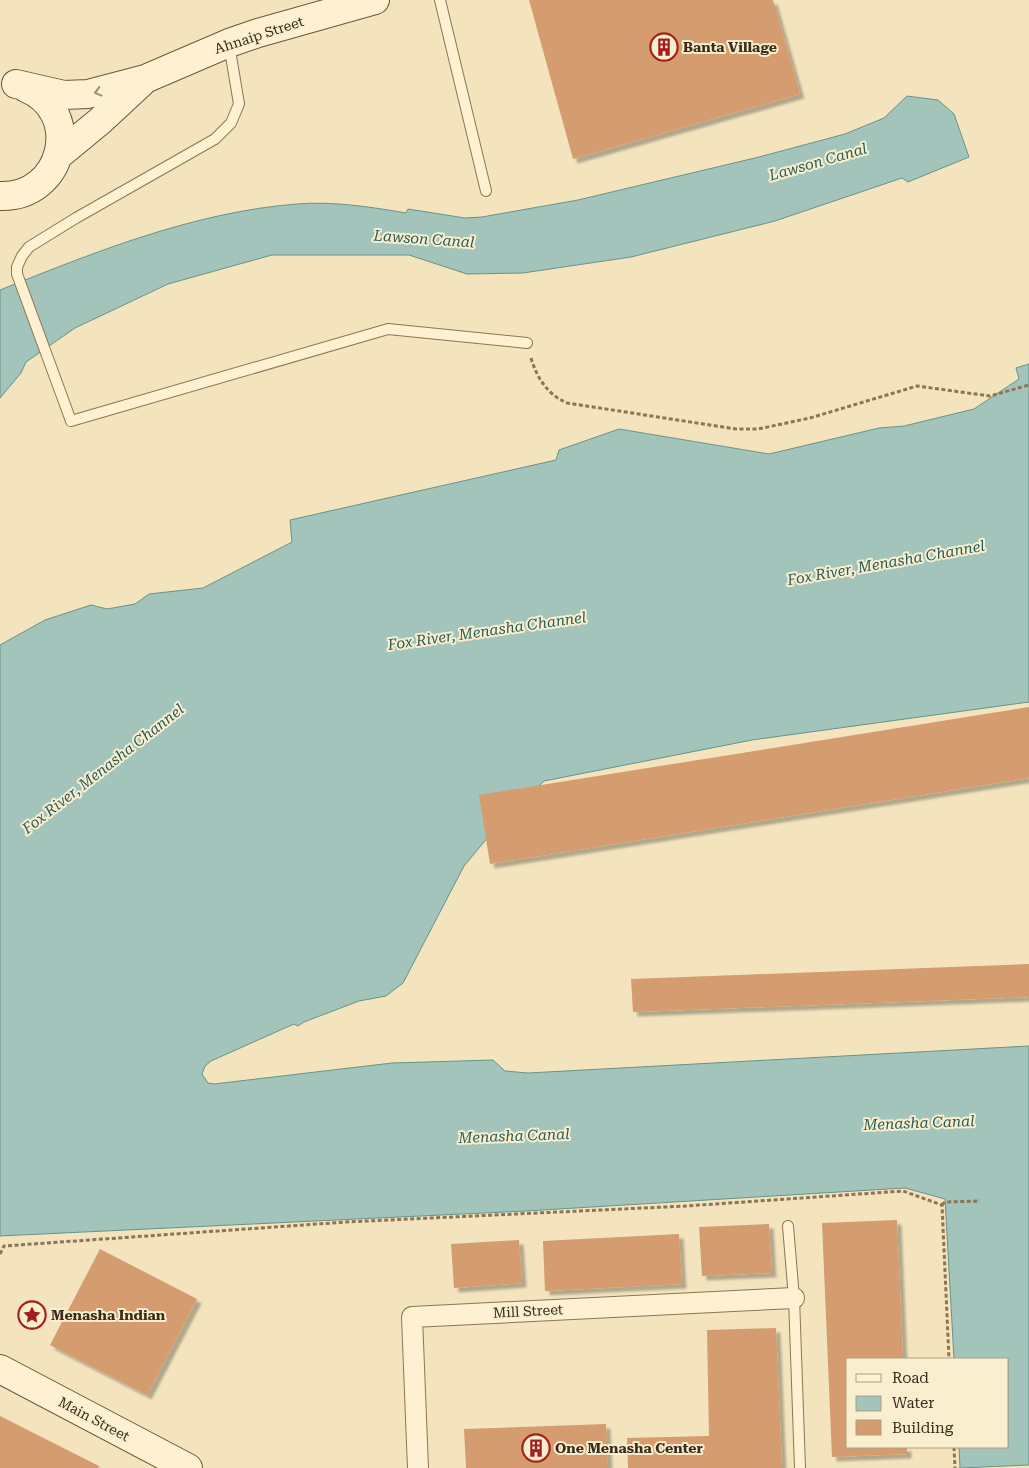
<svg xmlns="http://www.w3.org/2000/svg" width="1029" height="1468" viewBox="0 0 1029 1468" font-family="'Roboto Serif',serif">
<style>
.water{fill:#a2c4ba;stroke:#689389}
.building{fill:#d59c6f;filter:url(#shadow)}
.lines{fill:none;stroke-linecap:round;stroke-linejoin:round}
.lane-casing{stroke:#8d7454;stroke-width:12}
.street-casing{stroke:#8d7454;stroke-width:22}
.secondary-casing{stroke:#6f5438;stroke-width:30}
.path{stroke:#8d7454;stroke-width:3;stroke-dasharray:4 2.5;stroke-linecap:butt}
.lane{stroke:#fdf1d2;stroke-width:10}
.street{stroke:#fdf1d2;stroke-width:20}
.secondary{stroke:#fdf1d2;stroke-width:28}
.oneway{stroke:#9c8e76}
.labels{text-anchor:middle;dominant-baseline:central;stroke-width:4;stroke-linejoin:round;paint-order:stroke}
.street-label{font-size:14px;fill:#3b2b1b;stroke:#f9eece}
.poi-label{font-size:14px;font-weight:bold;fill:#3b2b1b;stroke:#f9eece;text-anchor:start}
.water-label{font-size:15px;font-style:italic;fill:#285c5a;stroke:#f9eece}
</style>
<defs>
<filter id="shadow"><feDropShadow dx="4.5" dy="4.5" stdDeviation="1" flood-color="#0004"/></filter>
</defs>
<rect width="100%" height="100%" fill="#f3e4be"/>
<!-- water -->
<path class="water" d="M907,96L938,100L954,114L969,157L908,182L902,178L775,221L631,257L523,273L467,274L409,255H272L168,284L75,328L26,362L21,373L0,398V290C95,252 194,212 297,204C332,201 372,207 406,213L408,209L465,218L482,217L578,200L759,157L845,134L884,118Z
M1029,364V702L752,740L544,781L494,830L464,866L403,983L386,996L359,1001L304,1022L298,1026L294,1024L211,1061L205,1066L202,1074L208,1083L214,1084L392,1063L493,1060L505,1071L528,1073L1029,1046V1465L960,1468L959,1447H1008V1359H954L945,1199L905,1188L526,1211L0,1236V645L45,620L91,605L107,609L135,604L149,594L203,588L292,542L290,520L556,460L559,450L619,429L769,454L879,428L904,426L974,409L1019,379L1016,368Z"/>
<!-- building -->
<path class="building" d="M529,0H773L800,94L573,159Z
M1029,707V778L490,864L479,795Z
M1029,964V997L633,1012L631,979Z
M897,1220L903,1359H848V1447H907V1454L832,1457L822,1223Z
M769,1224L772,1273L702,1276L699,1227Z
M679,1234L682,1284L545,1291L543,1241Z
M519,1240L522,1283L454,1288L451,1244Z
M100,1249L197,1299L147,1395L50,1345Z
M776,1328L782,1468H628L627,1438L709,1436L707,1330Z
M0,1416L99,1466L98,1468H0Z
M606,1424L608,1468H466L464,1429Z"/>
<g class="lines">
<!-- lane casing -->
<g class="lane-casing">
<path id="lane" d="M440,0L486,191
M229,44L239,104L231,123L215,139L76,218L29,247L22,256L17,267V274L71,421L388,329L527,343
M788,1226L794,1298L800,1468"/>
</g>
<!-- street casing -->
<g class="street-casing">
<path id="street" d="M418,1468L412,1317L794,1298"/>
</g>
<!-- secondary casing -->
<g class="secondary-casing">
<path id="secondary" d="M16,84L64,95L88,94L145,79L229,43L258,33L375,0
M60,154L100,121L142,82
M0,196C64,198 84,112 26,88
M0,1369L188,1468"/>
</g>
<!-- path -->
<path class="path" d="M531,358C537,378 547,394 567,403L736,429H758L810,418L917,386L990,396L1029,385
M942,1205L945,1202L980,1201
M0,1254L4,1246L346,1222L686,1206L903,1191L942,1205L949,1359
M954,1447L955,1468"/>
<!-- lane -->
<use href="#lane" class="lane"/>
<!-- street -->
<use href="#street" class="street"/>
<!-- secondary -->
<use href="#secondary" class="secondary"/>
</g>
<!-- one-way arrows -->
<defs><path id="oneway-chevron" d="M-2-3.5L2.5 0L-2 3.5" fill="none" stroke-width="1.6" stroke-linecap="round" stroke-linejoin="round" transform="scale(1.25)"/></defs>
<use class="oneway" href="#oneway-chevron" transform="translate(98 92) rotate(165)"/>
<!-- icons -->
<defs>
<g id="building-ring" transform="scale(1.4375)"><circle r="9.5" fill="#f9eece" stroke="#a31f1d" stroke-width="1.5"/><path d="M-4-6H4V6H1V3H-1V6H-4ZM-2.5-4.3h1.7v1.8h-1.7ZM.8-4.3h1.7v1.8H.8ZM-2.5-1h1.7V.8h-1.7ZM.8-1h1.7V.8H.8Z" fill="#a31f1d"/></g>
<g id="sight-ring" transform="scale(1.4375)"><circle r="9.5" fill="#f9eece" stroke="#a31f1d" stroke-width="1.5"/><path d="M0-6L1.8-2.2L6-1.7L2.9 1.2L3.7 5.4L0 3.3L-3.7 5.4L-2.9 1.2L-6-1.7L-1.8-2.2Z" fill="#a31f1d"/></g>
</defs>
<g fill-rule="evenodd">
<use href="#building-ring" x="664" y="47"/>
<use href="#sight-ring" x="32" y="1315"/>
<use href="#building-ring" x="536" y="1448"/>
</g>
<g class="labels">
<!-- street labels -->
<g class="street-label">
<text transform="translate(259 35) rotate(-18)">Ahnaip Street</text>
<text transform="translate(528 1311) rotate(-3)">Mill Street</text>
<text transform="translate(94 1419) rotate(28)">Main Street</text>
</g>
<!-- poi labels -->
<g class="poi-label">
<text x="683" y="47">Banta Village</text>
<text x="51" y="1315">Menasha Indian</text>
<text x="555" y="1448">One Menasha Center</text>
</g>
<!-- water labels -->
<g class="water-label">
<text transform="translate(818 162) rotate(-16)">Lawson Canal</text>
<text transform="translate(424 239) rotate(4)">Lawson Canal</text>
<text transform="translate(886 563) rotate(-10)">Fox River, Menasha Channel</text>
<text transform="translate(487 631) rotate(-8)">Fox River, Menasha Channel</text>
<text transform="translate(103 769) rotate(-38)">Fox River, Menasha Channel</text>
<text transform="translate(919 1123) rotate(-2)">Menasha Canal</text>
<text transform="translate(514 1136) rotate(-2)">Menasha Canal</text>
</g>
</g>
<!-- legend -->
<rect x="846" y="1358" width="162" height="90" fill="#f9eece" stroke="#ada086"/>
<rect x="856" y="1374" width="25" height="8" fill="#fdf1d2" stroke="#ada086"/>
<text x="892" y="1383" font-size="15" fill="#3b2b1b">Road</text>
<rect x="856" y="1396" width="25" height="15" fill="#a2c4ba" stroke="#ada086"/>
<text x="892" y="1408" font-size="15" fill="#3b2b1b">Water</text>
<rect x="856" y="1420" width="25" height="15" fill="#d59c6f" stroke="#ada086"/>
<text x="892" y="1433" font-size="15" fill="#3b2b1b">Building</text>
</svg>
